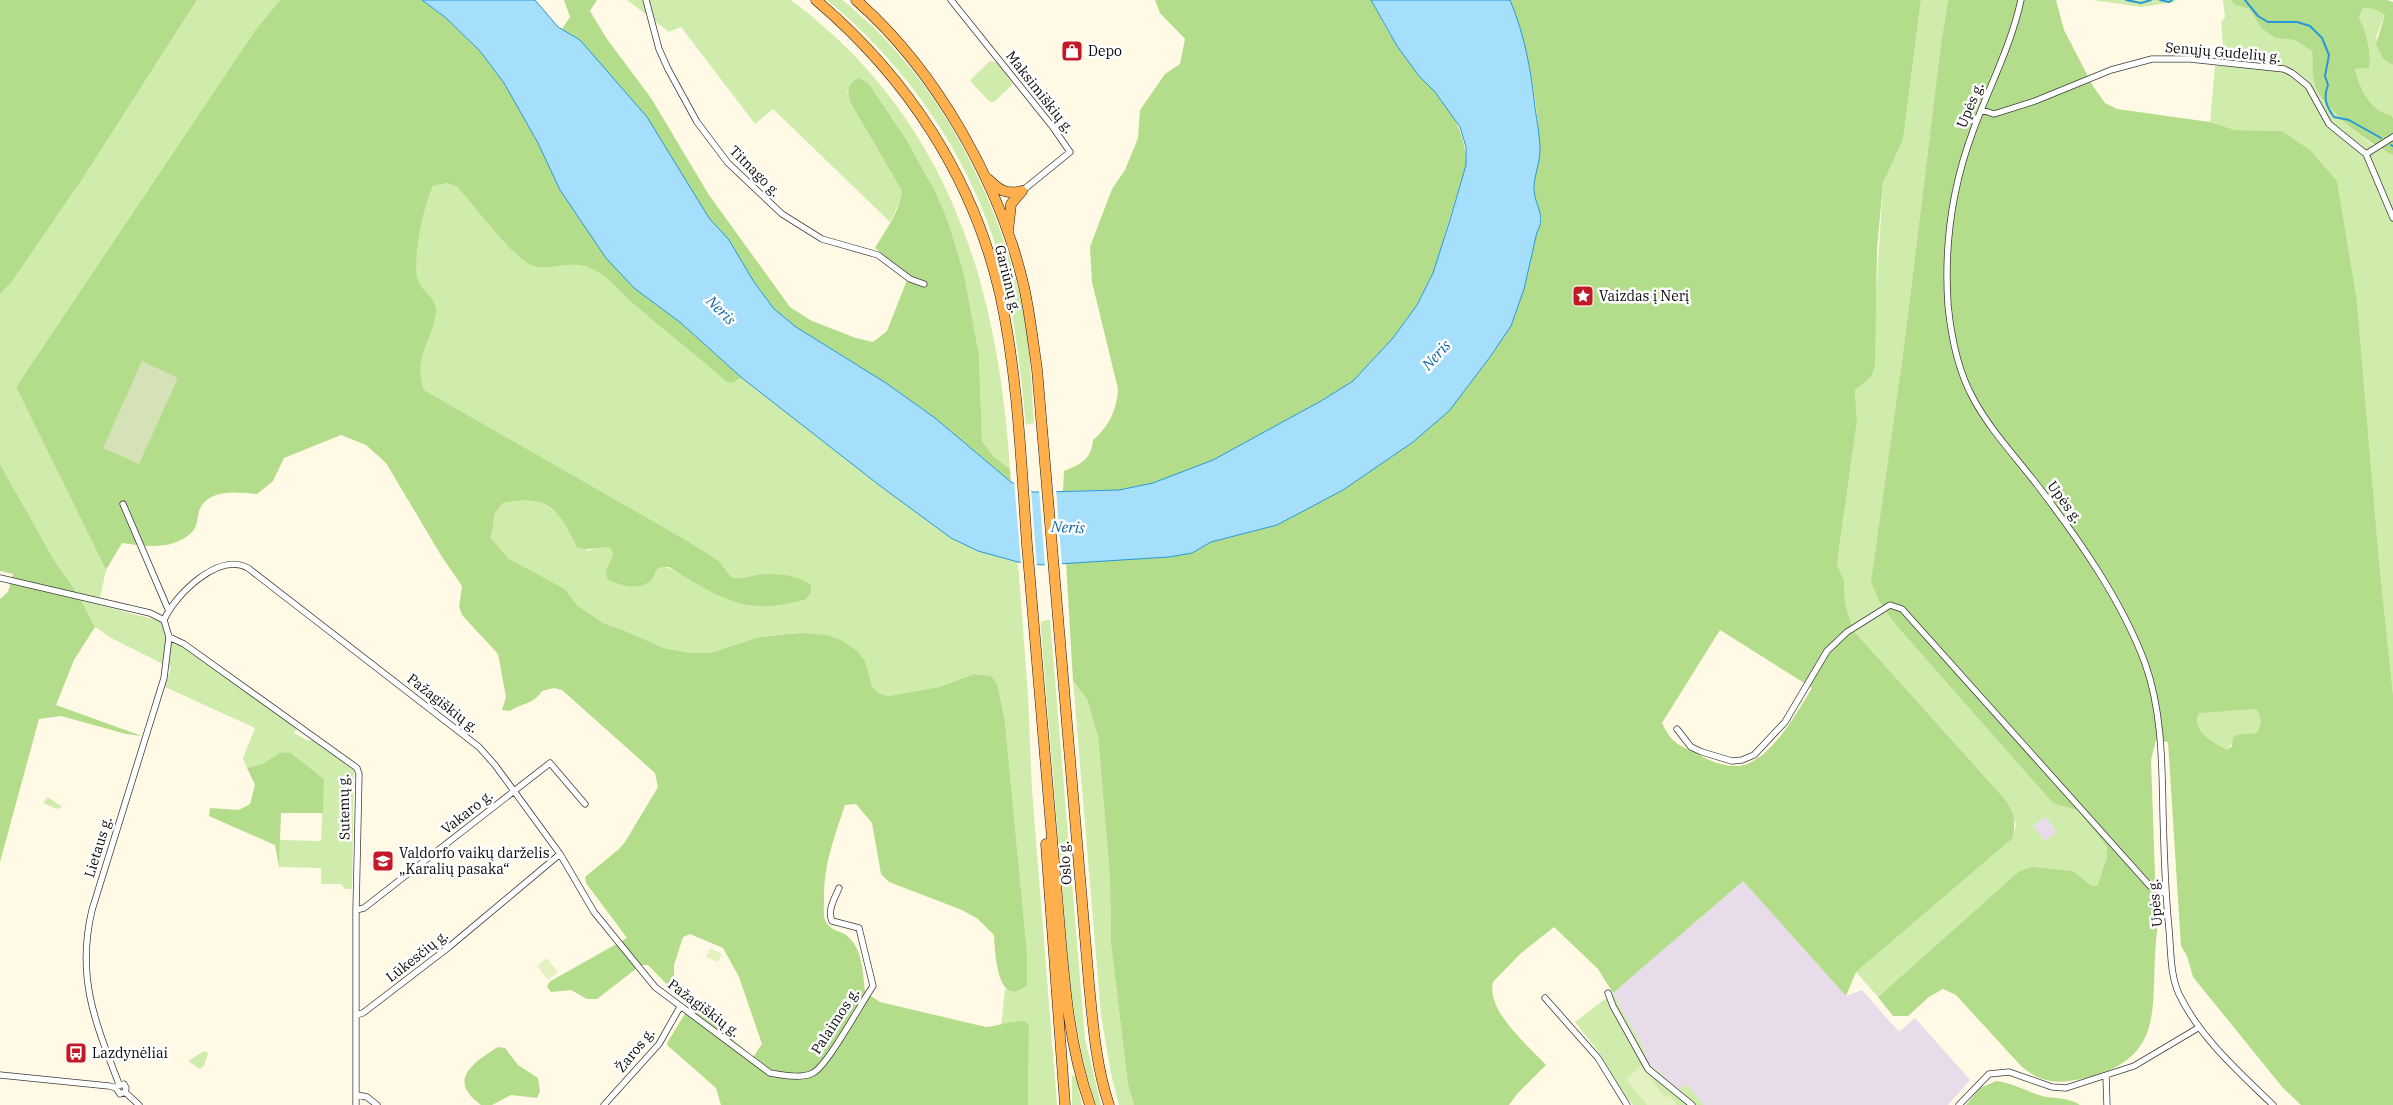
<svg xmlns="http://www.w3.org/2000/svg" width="2393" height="1105" viewBox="0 0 2393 1105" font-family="'IBM Plex Serif',serif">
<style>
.industrial{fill:#e8dcea}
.green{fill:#d0ecad;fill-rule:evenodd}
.forest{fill:#b4dd8b;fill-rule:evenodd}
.cemetery{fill:#d5e1b7}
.pitch{fill:#e3f2c0}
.water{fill:#a6dffb;stroke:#2798d8}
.pier{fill:#fff9e6}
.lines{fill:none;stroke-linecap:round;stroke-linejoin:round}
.stream{stroke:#2798d8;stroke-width:2}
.minor-casing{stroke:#3c3c3c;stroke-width:7}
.trunk-casing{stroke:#1a1a1a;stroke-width:11}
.minor{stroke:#fff;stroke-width:5.5}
.trunk{stroke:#ffb04d;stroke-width:10}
.labels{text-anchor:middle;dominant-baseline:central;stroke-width:5;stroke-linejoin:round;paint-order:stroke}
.poi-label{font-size:14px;fill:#090909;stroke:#fff;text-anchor:start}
.street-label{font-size:14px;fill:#090909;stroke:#fff}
.water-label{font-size:15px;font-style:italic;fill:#0b67a3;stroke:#fff}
</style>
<rect width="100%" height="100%" fill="#fff9e6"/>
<!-- industrial -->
<path class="industrial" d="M2046,817L2057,832L2044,842L2033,826Z
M1743,881L1846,996L1862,990L1899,1032L1915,1018L1970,1080L1948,1105H1704L1686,1084L1680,1090L1648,1063L1644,1049L1613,993Z"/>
<!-- green -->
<path class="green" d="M197,0H280L256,29L16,387L106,570L100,598L77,593L54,560L0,464V294L11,283L83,178Z
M627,0H791C947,116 998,282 1010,469L993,456L982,441L979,355L964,274L948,221L936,193L906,139L869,84L847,90L850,102L902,191L901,199L890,222L773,109L755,124L681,27L669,32Z
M827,0H843C856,12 870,23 882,36C953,108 1002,212 1023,310C1031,347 1031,385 1034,423L1026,425C1021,376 1016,327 1005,279C979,170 913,70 827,0Z
M1921,0H1948L1941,44L1902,362L1879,601L1895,624L2053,802L2077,810L2107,847V857L2097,886H2092L2073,871L2046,869L2018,872L1878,997L1856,972L2013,838L2016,824L2003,797L1853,630L1845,603L1844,580L1837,564L1857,421L1855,389L1871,377L1883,183L1903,140ZM2046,817L2057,832L2045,841L2033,826Z
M2092,0H2175V2L2141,7Z
M2223,0H2230L2235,5L2249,9L2262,29L2275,38L2296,40L2312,51L2314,84L2355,131L2374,146L2393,155V695L2379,560L2357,302L2282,131L2235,130L2210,122L2215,66H2225L2221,22L2225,17Z
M2363,8L2374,9L2385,15L2376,37L2383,59L2393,65V118L2391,115C2370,111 2360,89 2355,69L2369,67C2372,52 2366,31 2359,17Z
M990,61L998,63L1013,84L994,102H990L971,82V79Z
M447,183L457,187C473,204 514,260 533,266C556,272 570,257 596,271C612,280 622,295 636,306C666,332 697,356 727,381H738L742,378L879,485L951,538L978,551L1018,562L1028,695L1032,790L1057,1105H1028L1029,1026L1015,1021L1001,1026L1005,989L1012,991L1027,985V952L1005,722L998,686L984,675L974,674L939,687L888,696L879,693L872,687L868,675L799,633L759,637L710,653H691L664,648L623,630L603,623L577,605L565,589L508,558L491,538L495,513L503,503C509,501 516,499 522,499C554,499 571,529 588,551L600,547L611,548L613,555L606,570L651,581C653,576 656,568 662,567C672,565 713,594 728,598C742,603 790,603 805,600L763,574L743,579L732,578L719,561L686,540L424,390C413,356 430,345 436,313C438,298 422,292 418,280C412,261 424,204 433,186Z
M80,600L160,621L176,641L297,728L294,733L308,741L313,739L354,768L352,889H345L341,884H321V868L279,867L280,840L321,841L324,779L291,753L281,752L262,764L247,768L243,758L255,728L165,687L171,668L111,638L95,627Z
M1046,620H1050L1085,1039L1101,1105H1096C1082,1065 1076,1024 1070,982L1041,630V622Z
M1073,681L1087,699L1098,735L1110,877L1111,944L1128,1085L1134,1105H1119L1111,1074L1101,1015Z
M2256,709C2263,718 2262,723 2257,733L2240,734L2227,750C2213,742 2191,731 2199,712Z
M48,797L62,807L57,809L43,803Z
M1613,993L1644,1049L1648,1063L1680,1090L1686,1084L1704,1105H1633L1625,1096L1600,1054L1575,1022Z
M204,1051L208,1053L204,1066L200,1069L188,1061Z
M1072,1075L1076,1077L1082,1105H1072Z"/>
<!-- forest -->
<path class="forest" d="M0,0H197L83,178L11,283L0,294Z
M280,0H422L446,18L480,51L504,83L538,143L560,190L634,288L681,323L742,378L732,383L727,382C697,356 666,332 636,306C622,295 612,280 596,271C570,257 556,272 533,266C514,260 473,204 457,187L447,183L433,186C424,204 412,261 418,280C422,292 438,298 436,313C431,345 413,356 424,390L686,540L719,561L732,578C744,579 753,575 764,574C780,574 798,575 811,585V593L805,600C790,603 775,607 759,606C726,605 696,583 669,567C651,566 659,574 649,582C637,591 619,585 607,579L606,570L613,555L611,548C598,546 589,552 577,547C559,510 548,493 503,503L495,513L491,538L508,558L565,589L577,605L603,623L623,630L664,648L691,653H710L759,637L799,633L827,635L841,640L857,651L865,661L872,687L879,693L888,696L939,687L974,674L991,676L998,686L1005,722L1027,952V985C997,1011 995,952 994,935L978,919L962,910L889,882L881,874L872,823L856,804L845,805C834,838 823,866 824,901C824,907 823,915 825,920C829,930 838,930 846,935C863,947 863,974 865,992L880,1002L986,1027C1000,1026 1015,1019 1026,1022L1029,1026L1028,1105H721L716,1088L668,1046L667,1043L689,1007L648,965H641L597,999H587L571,990L551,992L547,987L549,982L627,938L586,883L585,877L619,849L625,842L658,787L655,773L562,690L554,688L542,691C534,704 522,703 510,711L502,710L506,697L498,654L462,615L459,607L462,586L442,557L386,463L366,445L341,435L284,458L273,481L257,494C237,492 208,488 199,511C197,518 198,526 192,532C173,551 145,546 122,543L106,570L16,387L256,29ZM690,934L723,948L739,977L762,1044L753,1057L708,1018L698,1013L674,979V965L683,937Z
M564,0H597L590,11L607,39L651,98L709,195L790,307L812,321L856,338L873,342L887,331L909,275L875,248C885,231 900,211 902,191L850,102C847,90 847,84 859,78L869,84L906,139L936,193L948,221L964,274L979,355L982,441L993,456L1010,469L1011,482L935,418L886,383L796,327L774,309L754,282L729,240L709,218L580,40L562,29L570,17Z
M1155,0H1371C1380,16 1388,33 1398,47C1425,88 1467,112 1466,165L1433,273L1417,305L1393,338L1353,381L1321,401L1213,460L1153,483L1119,490L1063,491L1064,471C1081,464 1091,460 1093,440C1109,427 1117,409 1118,389L1092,282L1090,247L1112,189L1125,170L1138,138L1140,110L1165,74L1180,64L1185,39L1160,13Z
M1510,0H1921L1903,140L1883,183L1877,249L1875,365L1871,377L1855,390L1857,421L1837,564L1844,580L1845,603L1853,630L2003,797C2014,811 2016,820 2013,838L1856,972L1846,996L1743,881L1613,993L1598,969L1554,927L1520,954L1493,982C1486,1011 1528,1045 1546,1065L1518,1093L1509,1105H1134L1128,1085L1111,944L1110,877L1098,736L1087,699L1073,681L1066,562L1169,557L1192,553L1211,542L1277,525L1343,490L1413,442L1449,411L1490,357L1511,326L1524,289L1537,232L1542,219C1539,209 1535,200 1534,189C1534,175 1540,161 1540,147C1536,97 1529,47 1510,0ZM1720,630L1812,688C1798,711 1774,754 1747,764C1732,770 1712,762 1699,755C1678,744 1673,745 1662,723Z
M1948,0H2056L2064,30L2093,86L2105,103L2117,109L2210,122L2235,130L2282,131L2310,150L2337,181L2357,302L2379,560L2393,695V1105H2301L2283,1088L2193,977L2187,956L2181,946L2168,742L2156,740L2151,760L2157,932C2148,1002 2172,1059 2081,1079C2056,1084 2041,1083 2021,1066L1956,995L1943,989L1929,997L1908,1016H1893L1878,997L2018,872L2032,867L2073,871L2092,886H2097L2107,857V847L2077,810L2053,803L1895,624L1879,601L1871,582L1902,362L1941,44ZM2256,709C2262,718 2262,723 2257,733L2240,734L2233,737L2232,746L2227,750C2213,742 2191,731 2199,713Z
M2230,0H2387L2393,2V65L2383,59L2376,44L2385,15L2374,9L2363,8L2359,17C2366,31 2372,52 2369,68L2355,69C2360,89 2370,111 2391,115L2393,118V155C2369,144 2325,110 2315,86C2312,76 2313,62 2312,51L2295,40L2275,38L2262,29L2249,9L2235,5Z
M0,464L54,560L77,593L95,627L74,660L56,705L142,736L126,734L61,716L39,719L0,862V599L8,592L13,574L0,571Z
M281,752L291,753L324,779L323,813H281L279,867L275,845L209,816L210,808L239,810L250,804L255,785L247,768L262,764Z
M498,1047L505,1048L518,1065L538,1078L540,1091L537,1098L511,1095L492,1105H481C446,1080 474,1062 498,1047Z
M1996,1081C2013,1083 2026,1091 2042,1096C2055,1099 2069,1097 2080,1105H1966L1980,1088Z"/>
<!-- cemetery -->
<path class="cemetery" d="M142,361L178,378L139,464L103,448Z"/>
<!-- pitch -->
<path class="pitch" d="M710,948L722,954L718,962L706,957Z
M547,958L558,972L548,980L537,966Z
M1641,1066L1665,1097L1669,1095L1677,1105H1647L1626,1079Z"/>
<!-- water -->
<path class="water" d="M422,0H535L558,27L580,40L647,117L709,218L729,240L754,282L774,309L796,327L886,383L935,418L1011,482L1033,492H1045L1119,490L1153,483L1213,460L1321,401L1353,381L1393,338L1417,305L1433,273L1450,220L1466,165V147L1460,127L1435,92L1419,76L1397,46L1371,0H1510C1525,36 1531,70 1535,108C1537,122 1540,136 1540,150C1540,163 1534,176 1534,188C1534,205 1547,216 1537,232L1524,289L1511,326L1490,357L1449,411L1413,442L1343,490L1277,525L1211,542L1192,553L1169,557L1042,565L1018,562L978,551L951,538L879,485L742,378L681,323L634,288L606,258L560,190L538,143L504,83L480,51L446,18Z"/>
<!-- pier -->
<path class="pier" d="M1014,481L1031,488L1037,567L1021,565Z
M1039,489H1056L1062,565L1045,567Z"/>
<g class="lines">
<!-- stream -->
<path class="stream" d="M2126,0L2141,3L2151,0
M2160,0L2169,2L2172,0
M2245,0L2258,16L2268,22H2297L2310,26L2322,38L2329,55L2325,76L2328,85C2323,98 2326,106 2334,117L2349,120L2381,138
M2391,145L2393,146"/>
<!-- minor casing -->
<g class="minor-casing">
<path id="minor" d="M646,0L659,49L668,69L697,122L728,163L782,214L822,239L878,255L910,279L924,284
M951,0L1052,126L1070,152L1022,191
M2021,0C2011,46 1989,87 1973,131C1952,187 1944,245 1948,305C1951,335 1958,371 1973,398C1990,430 2016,457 2038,486C2079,540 2121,599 2145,663C2162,711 2162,762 2163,813C2164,852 2165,890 2169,929C2171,950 2170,975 2179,994C2200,1038 2239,1072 2273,1105
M1982,110L1994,114L2035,101L2111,70L2152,59H2190L2284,69L2292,73L2308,86L2329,124L2366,154L2393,218
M2366,154L2393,137
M123,504L168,609
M0,578L150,613L164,620
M164,620C175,595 218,552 248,568L479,747L495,765L560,854L594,912L655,987L770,1073C783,1075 802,1079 813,1073C828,1065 861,1003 873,986L859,928L832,921C827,910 835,898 839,888
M169,637L184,644L357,768L359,774L356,910V1015
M1677,729L1691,747L1702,752L1732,761L1742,760L1754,755L1785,722L1827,651L1847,632L1890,605L1902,609L2150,886L2166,894
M356,910L364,908L550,763L585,804
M1608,993L1613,1006L1648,1069L1692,1105
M1545,998L1598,1058L1627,1105
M0,1075L109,1086L116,1088L120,1094L125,1092
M2106,1076L2107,1105
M119,1084C95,1022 76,977 92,910L164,678L169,637L164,620
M117,1086L124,1084L126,1088L125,1092L139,1105
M357,1095L367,1097L377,1105
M356,1105V1015L363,1013L449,947L560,854
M604,1105L659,1044L680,1007
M1959,1105L1989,1074L2009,1072L2052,1087L2066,1088L2134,1066L2198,1028"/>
</g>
<!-- trunk casing -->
<g class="trunk-casing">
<path id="trunk" d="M816,0C907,77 973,177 1000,294C1018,376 1021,461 1027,545C1037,658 1046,771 1056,885C1063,958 1065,1035 1090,1105
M856,0C936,70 1000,183 1024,287C1030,314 1033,342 1037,369L1089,984C1093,1025 1096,1066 1109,1105
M988,179C999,190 1006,195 1022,191
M1008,232L1011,204L1022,191
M1046,844L1065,1105"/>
</g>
<!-- minor -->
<use href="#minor" class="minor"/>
<!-- trunk -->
<use href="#trunk" class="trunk"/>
</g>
<!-- icons -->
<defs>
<g id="shop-square" transform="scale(1.125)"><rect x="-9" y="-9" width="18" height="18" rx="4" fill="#c31827" stroke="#fff"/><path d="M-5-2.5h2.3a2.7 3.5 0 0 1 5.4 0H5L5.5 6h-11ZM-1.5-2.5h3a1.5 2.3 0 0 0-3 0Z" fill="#fff"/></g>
<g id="sight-square" transform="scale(1.125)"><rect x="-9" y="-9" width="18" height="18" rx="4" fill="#c31827" stroke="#fff"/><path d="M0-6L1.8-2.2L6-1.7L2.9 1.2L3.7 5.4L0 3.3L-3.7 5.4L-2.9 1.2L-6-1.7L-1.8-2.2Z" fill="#fff"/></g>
<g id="school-square" transform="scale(1.125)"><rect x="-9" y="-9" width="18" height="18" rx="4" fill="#c31827" stroke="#fff"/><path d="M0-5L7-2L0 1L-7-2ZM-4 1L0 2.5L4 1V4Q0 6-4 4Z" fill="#fff"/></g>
<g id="bus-square" transform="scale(1.125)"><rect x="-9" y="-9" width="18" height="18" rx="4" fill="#c31827" stroke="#fff"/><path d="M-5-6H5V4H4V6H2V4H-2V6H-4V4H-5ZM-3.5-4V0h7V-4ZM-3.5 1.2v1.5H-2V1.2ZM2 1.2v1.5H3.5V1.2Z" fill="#fff"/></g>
</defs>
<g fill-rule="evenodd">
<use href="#shop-square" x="1072" y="51"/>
<use href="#sight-square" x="1583" y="296"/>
<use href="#school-square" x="383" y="861"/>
<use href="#bus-square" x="76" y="1053"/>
</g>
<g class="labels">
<!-- poi labels -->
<g class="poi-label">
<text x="1088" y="51">Depo</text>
<text x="1599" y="296">Vaizdas į Nerį</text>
<text x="399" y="853">Valdorfo vaikų darželis<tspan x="399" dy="16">„Karalių pasaka“</tspan></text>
<text x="92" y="1053">Lazdynėliai</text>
</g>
<!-- street labels -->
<g class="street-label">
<text transform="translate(2223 52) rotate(5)">Senųjų Gudelių g.</text>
<text transform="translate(1040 92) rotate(52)">Maksimiškių g.</text>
<text transform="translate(1970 105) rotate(-67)">Upės g.</text>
<text transform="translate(755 171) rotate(45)">Titnago g.</text>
<text transform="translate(1008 279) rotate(76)">Gariūnų g.</text>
<text transform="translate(2065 502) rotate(54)">Upės g.</text>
<text transform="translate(443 703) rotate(38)">Pažagiškių g.</text>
<text transform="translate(344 807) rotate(-91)">Sutemų g.</text>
<text transform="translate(467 812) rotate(-38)">Vakaro g.</text>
<text transform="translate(98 847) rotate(-73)">Lietaus g.</text>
<text transform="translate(1065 863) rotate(-94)">Oslo g.</text>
<text transform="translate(2155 903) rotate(-95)">Upės g.</text>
<text transform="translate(417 956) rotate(-38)">Lūkesčių g.</text>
<text transform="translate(704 1008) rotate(37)">Pažagiškių g.</text>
<text transform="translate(835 1021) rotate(-57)">Palaimos g.</text>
<text transform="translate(635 1050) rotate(-51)">Žaros g.</text>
</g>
<!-- water labels -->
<g class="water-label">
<text transform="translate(721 310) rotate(45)">Neris</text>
<text transform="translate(1436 355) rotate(-48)">Neris</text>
<text transform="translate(1068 527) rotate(3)">Neris</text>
</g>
</g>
</svg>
